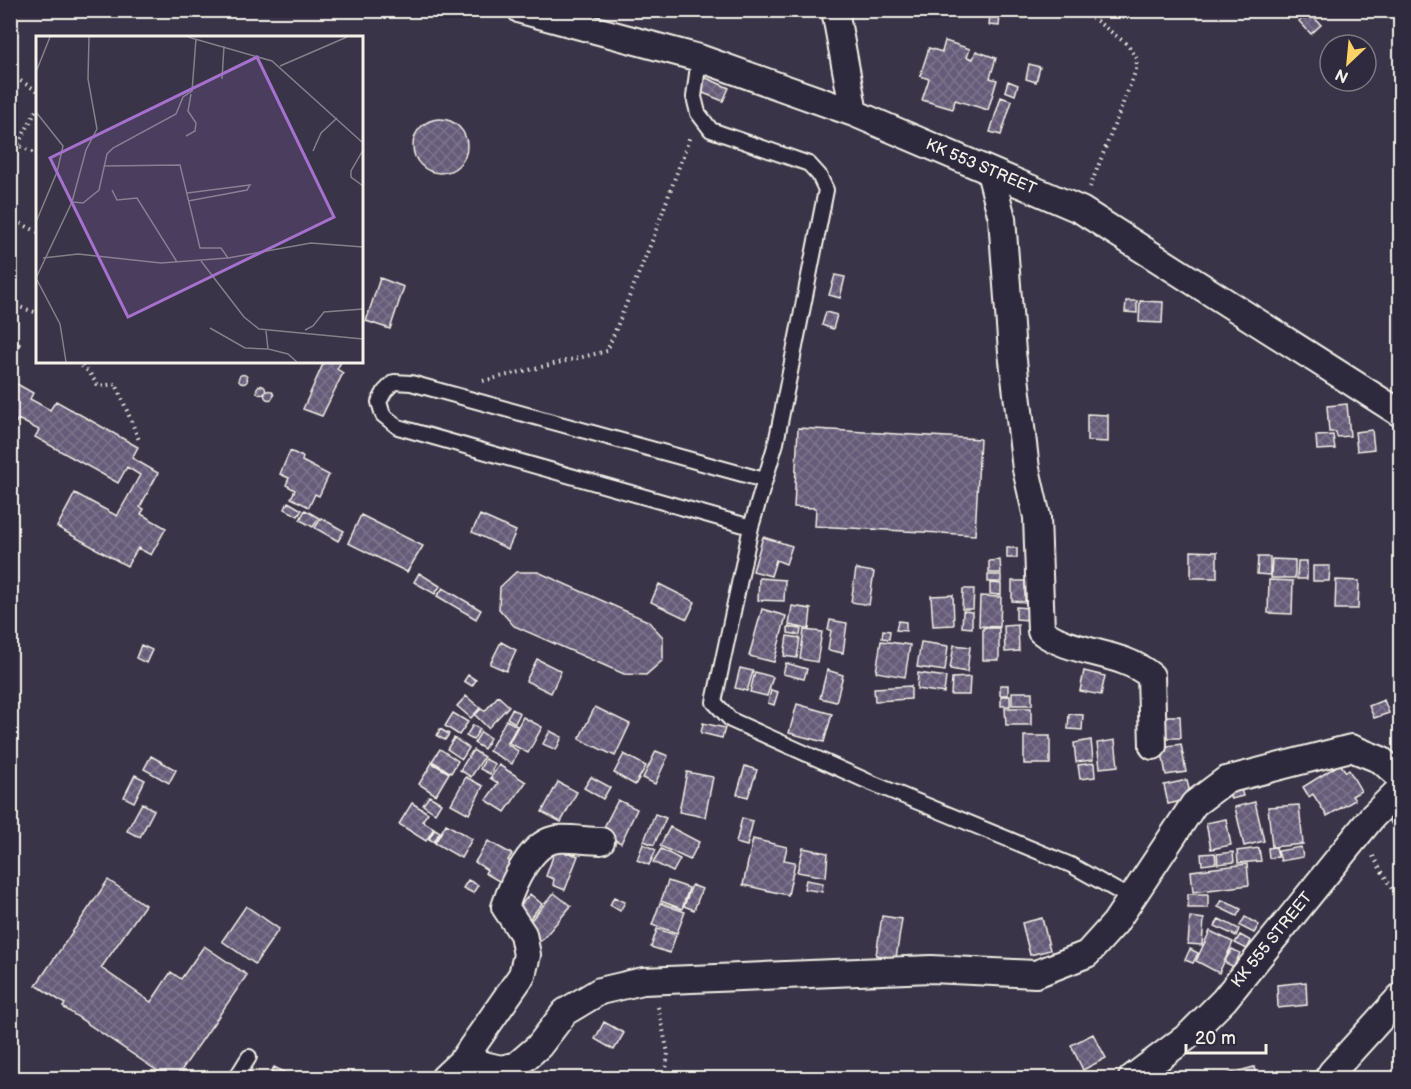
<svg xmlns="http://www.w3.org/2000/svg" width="1411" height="1089" viewBox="0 0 1411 1089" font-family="'Balsamiq Sans',sans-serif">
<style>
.building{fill:url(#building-cross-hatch);stroke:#f4f1e8;stroke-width:1.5}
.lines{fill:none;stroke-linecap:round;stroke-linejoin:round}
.lane-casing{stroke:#f4f1e8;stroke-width:18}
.street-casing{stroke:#f4f1e8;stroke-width:30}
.path{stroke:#f4f1e8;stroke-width:4;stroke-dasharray:1.5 4.5;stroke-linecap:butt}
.lane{stroke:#2f2a3d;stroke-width:14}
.street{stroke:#2f2a3d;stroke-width:26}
.labels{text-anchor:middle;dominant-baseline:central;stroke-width:4.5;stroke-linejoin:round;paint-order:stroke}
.street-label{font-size:16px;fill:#f4f1e8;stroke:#2f2a3d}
.inset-road{fill:none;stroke:#848089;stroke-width:1.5}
.view{fill:#a571cd;fill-opacity:0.15;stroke:#a571cd;stroke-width:3}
.inset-edge{fill:none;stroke:#f4f1e8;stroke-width:3}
</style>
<defs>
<pattern id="building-cross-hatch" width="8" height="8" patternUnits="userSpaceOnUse" patternTransform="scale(1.5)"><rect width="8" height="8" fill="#665c79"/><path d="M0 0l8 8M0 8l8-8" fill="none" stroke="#7c748c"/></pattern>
</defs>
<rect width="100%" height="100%" fill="#3a3449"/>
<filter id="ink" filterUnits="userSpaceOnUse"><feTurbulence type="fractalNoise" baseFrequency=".0167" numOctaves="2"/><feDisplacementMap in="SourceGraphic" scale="12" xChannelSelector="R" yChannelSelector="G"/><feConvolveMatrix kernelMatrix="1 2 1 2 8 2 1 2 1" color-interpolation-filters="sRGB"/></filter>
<g filter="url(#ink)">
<!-- building -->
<path class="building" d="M1026,10L1025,18L1000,16L999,26L989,25L990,15L954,11Z
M1309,12L1321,25L1311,34L1299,21Z
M945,41L970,49L967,57L973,59L976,51L996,58L990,78L997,80L988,110L955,100L953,109L922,100L929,79L920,76L929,48L942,52Z
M1029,64L1040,67L1036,82L1026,79Z
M704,77L729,88L723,101L698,91Z
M1008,81L1018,85L1015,95L1005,91Z
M1001,97L1012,101L1001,135L990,132Z
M413 146a27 27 0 1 1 54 0a27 27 0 1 1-54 0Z
M835,275L845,277L840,298L829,295Z
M380,278L404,287L390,329L366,321Z
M1126,301H1137V313L1125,312Z
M1140,301L1163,302L1162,323L1139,322Z
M826,312L837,315L833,329L822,325Z
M10,339L20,344L10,362Z
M324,362H341L337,369L343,373L322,416L303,409Z
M238.5 379a4.5 4.5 0 1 1 9 0a4.5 4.5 0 1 1-9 0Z
M10,380L33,393L30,399L50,410L56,401L138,447L132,458L158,473L140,507L144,509L141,514L166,528L151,555L138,548L127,566L57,527L75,493L117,516L140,475L127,467L118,483L35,437L39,430L18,419L10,433Z
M256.5 390a4.5 4.5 0 1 1 9 0a4.5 4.5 0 1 1-9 0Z
M264.5 395a4.5 4.5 0 1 1 9 0a4.5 4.5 0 1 1-9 0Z
M1347,404L1350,436L1337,437L1336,432H1329L1327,406Z
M1087,414L1108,415V442L1087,441Z
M798,428L980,439L975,535L815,526L816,508L794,507Z
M1372,430L1374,449L1357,451L1355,432Z
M1333,435L1335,449L1317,450L1316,436Z
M290,451L303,457L302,461L329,475L319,496L315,494L309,507L291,498L295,490L286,485L289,478L280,474Z
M288,502L302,510L298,516L285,509Z
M305,510L319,518L313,527L300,520Z
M361,515L423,546L407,572L348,543Z
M480,515L516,531L508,549L472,532Z
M321,518L344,531L338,541L315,528Z
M763,537L792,546L786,564L776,560L771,576L753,571Z
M1007,548H1017V558H1007Z
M1191,551L1217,552V578H1191Z
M1258,557H1270V575L1257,574Z
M1272,559L1295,560V578H1271Z
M1000,560L1001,573H989V561Z
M1298,561H1307V579H1297Z
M1313,566H1330L1329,581H1313Z
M856,569L874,572L869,605L851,602Z
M516,572H538L648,621L663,637V660L646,675L624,674L514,626L499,609L500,587Z
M419,573L440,586L435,594L414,582Z
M988,575H1001V582H988Z
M759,578L785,580L784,601L758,600Z
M1269,580L1293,581L1292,614L1268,613Z
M1336,580L1359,581L1358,609H1335Z
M1012,581H1025V602L1012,601Z
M990,583L1001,584V595L990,594Z
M659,584L695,602L687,619L651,602Z
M443,588L481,610L476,619L437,596Z
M963,589H974L973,609H962Z
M953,595L954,625L933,626L931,596Z
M980,596L1001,597L1000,627L979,626Z
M792,606L811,609L809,629L789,625Z
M1016,607L1029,608V620L1016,619Z
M762,609L786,616L774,662L749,656Z
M963,611L972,612V628L962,627Z
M830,620L847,623L843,653L828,650L831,630H828Z
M898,621L906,622V631L896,630Z
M1018,625L1019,651L1005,652L1004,626Z
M788,627L801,629L800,635L788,633Z
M983,628H999V660H983Z
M804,630L822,632L817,662L800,659Z
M883,630L890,631L889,639L882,638Z
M787,636L800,638L797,658L784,656Z
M881,641L910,645L905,677L876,672Z
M501,642L516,650L506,671L490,664Z
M921,642L948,646L945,671L917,667Z
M141,645L152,650L146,663L136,658Z
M954,645L970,647L967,672L950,669Z
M537,659L561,671L551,693L526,681Z
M786,663L807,669L804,679L783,674Z
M740,668L753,671L747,691L735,688Z
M827,670L843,675L836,702L820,698Z
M1084,671L1105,676L1101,695L1080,691Z
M755,672L773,677L767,696L750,692Z
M918,673L946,677L944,693L917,689Z
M468,675L476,680L472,686L464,681Z
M970,677L969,695H951L952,678Z
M1000,685H1008V695H1000Z
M911,686V699L875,701L874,688Z
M771,690L778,692L774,705L768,703Z
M1012,692H1032V705H1012Z
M466,696L480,708L471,718L457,706Z
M498,696L509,706L488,728L475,715L481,709L485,711Z
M1001,696H1010V706H1001Z
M1384,700L1389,713L1374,718L1369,706Z
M797,704L832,714L824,742L789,733Z
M595,707L630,724L615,756L579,739Z
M1005,708H1031V725H1006Z
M512,709L520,713L515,723L507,718Z
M453,713L468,722L459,735L445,726Z
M1069,714L1083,715L1082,730L1068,729Z
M1157,716H1180L1181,738H1158Z
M523,717L542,727L528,753L509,743Z
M506,720L517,726L507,744L518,751L512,764L489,751Z
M703,723L725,728L722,738L701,733Z
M473,725L480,729L473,740L466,736Z
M440,729L449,734L445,740L437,736Z
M550,731L562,737L556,750L543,744Z
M481,732L490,738L484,749L474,743Z
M1024,736H1050V764H1024Z
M454,738L469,748L462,759L447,749Z
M1091,740L1093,760L1076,762L1074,743Z
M1115,740L1118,766L1100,768L1097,743Z
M1181,744L1186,772L1166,775L1161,747Z
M440,749L458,761L451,773L432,761Z
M473,750L484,757L471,777L460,770Z
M656,751L668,756L655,784L643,778Z
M624,754L646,766L635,785L614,773Z
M151,756L176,770L169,783L144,769Z
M485,759L495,764L490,774L480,769Z
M432,763L449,773L436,795L419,784Z
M1094,763L1095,777L1080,779L1078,765Z
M1340,764L1346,772L1349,770L1361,791L1352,796L1355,800L1327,816L1313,794L1309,797L1303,787Z
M499,765L526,782L505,812L486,800L498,783L490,778Z
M745,766L757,770L748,797L737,794Z
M687,772L713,777L705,817L679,812Z
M135,775L145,780L134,802L124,797Z
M466,777L483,786L469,814L451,804Z
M591,777L610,787L603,799L584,788Z
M1187,780L1191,799L1168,804L1164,785Z
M558,782L577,792L561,822L542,812Z
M1240,786L1243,796L1231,799L1228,789Z
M429,796L441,803L435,813L423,805Z
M618,800L637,809L621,843L601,833Z
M1255,802L1264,841L1244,846L1235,807Z
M142,803L154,810L140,837L127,831Z
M412,803L428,813L422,821L434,828L426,841L399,824Z
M1299,805L1303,844L1272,847L1268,807Z
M655,814L666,818L654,845L644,841Z
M1398,814L1400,819V828L1395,831L1389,819Z
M742,818L753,821L747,846L736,843Z
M1226,819L1231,845L1211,849L1206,823Z
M446,824L472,839L461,858L435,843Z
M670,827L699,842L690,860L660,846Z
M435,829L440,832L434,842L429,839Z
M753,839L787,847L784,860L795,862L788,895L743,885Z
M488,841L512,854L508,860L516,865L504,884L485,873L487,870L475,862Z
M643,844L656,850L649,865L637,860Z
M1276,847L1278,857L1269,858L1268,848Z
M1301,847L1303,857L1281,861L1278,851Z
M556,848L578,856L565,890L553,885L554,879L546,876Z
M803,848L828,853L826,877L797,872Z
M1259,848L1261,861L1238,863L1237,851Z
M661,849L680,859L673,872L653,862Z
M1233,852L1234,862L1218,864L1217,854Z
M1215,853L1216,863L1202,865L1201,854Z
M1247,864L1249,885L1193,892L1191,871Z
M108,880L145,905L101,968L151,1002L171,972L181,979L204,946L247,975L176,1078H168L63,1007L65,1004L36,985Z
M468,880L478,885L473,893L463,888Z
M806,880L823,883L822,892L804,889Z
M668,881L689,888L682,909L661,901Z
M692,885L702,889L694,910L684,906Z
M554,893L571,906L541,941L525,927Z
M530,894L542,904L524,925L512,915Z
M1188,894H1208V908H1188Z
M614,897L625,902L620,911L610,905Z
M1222,900L1241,909L1237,916L1218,907Z
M660,903L685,912L677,933L652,925Z
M246,906L279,929L255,964L222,941Z
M882,916L902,919L896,958L876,955Z
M1190,917L1204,919L1202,945L1188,944Z
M1245,917L1259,925L1254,933L1240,926Z
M1042,918L1050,950L1030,955L1022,923Z
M1219,919L1239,929L1236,936L1215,926Z
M657,929L676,935L670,953L651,947Z
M1210,931L1233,942L1219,973L1196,961Z
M1240,935L1251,941L1247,949L1235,943Z
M1190,949L1198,953L1193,963L1185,960Z
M1232,949L1240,953L1234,967L1224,962Z
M1306,982L1307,1005L1278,1008L1277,985Z
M604,1022L624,1033L614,1050L595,1039Z
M1093,1034L1106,1058L1083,1070L1071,1045Z
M274,1067L295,1078H268Z
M1254,1067L1257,1078H1229L1228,1074Z"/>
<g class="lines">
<!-- lane casing -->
<g class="lane-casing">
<path id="lane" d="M699,58L694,97L698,113L711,130L809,164L819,175L826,190L776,443L751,527L714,702L731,720L867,781L1071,865L1132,899
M751,527L398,427L383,415L379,402L385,391L394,382L411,383L764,480
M236,1078L249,1057"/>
</g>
<!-- street casing -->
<g class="street-casing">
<path id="street" d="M521,10L699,58L854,113L1081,210L1400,413
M835,10L854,113
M990,172L1002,218L1012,352L1026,469L1037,517L1041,631C1073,655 1120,650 1151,676L1153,746
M463,1060L522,975L527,955L523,934L505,907C512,885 531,841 558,839C572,838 587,841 601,841
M444,1078L463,1060L501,1069L517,1065L539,1046L565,1012L600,991L643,981L931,969L1036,974L1087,954L1115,923L1194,804L1226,780L1351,748L1381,760L1400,777
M1132,1078L1188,1036L1224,1000L1372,817L1400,789
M1328,1078L1332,1072L1400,997"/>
</g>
<!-- path -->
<path class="path" d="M1082,10L1127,44L1137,59L1136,70L1090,187
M10,75L38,91
M10,141L38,155
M10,160L38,107
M10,218L38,232
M10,304L38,313
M77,362L89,372L98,386L116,384L139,440
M483,381L607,351L654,236L690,136
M1373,856L1400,903
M658,1007L668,1053L665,1078"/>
<!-- lane -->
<use href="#lane" class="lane"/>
<!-- street -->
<use href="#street" class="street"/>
</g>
</g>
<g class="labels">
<!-- street labels -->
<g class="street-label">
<text transform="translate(981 167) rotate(23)">KK 553 STREET</text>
<text transform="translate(1272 940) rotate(-51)">KK 555 STREET</text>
</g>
</g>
<!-- overview -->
<g transform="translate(36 36)">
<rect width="327" height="327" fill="#3a3449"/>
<path class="inset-road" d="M152,1L236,25L327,107M244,30L311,1M0,36L14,1M186,43L188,10M0,76L27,110L21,136L0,186M150,100L159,95L160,87L152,75L155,58M327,114L315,135V141L327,150M277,115L285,97L301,82M68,130L144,129L164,212H185L192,222M76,154L81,164L101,162L141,226M151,157L214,149L211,154L152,165M36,166L47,167L63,154L71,118L77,112L140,78L147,61L156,55L160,3M7,222L42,218L125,227L192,222L275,207L327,211M165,225L208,281L223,293L327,303M0,242L36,166L50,114L61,93L52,43L53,1M0,242L24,288L30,326M174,292L209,312L232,313M269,294L277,290L288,276L327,273M230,295L232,313L252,318L261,326"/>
<path class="view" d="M221,21L298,181L92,281L14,122Z"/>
<rect width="327" height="327" class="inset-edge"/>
</g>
<!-- margin -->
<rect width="1411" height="1089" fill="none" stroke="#2f2a3d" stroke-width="36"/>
<rect x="18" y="18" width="1375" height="1053" fill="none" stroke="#f4f1e8" stroke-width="2" filter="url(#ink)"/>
<!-- north arrow -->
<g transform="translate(1348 63) rotate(206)"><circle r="28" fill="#2f2a3d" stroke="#7e7a81" stroke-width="1.5"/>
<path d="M0-4.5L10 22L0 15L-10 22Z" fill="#ffd166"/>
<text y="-9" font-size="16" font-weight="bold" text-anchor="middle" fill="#f4f1e8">N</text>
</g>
<!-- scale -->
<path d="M1186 1044v9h80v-9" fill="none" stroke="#f4f1e8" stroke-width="3"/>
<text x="1195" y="1044" font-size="18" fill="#f4f1e8" stroke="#2f2a3d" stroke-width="4.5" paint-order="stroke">20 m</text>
</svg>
